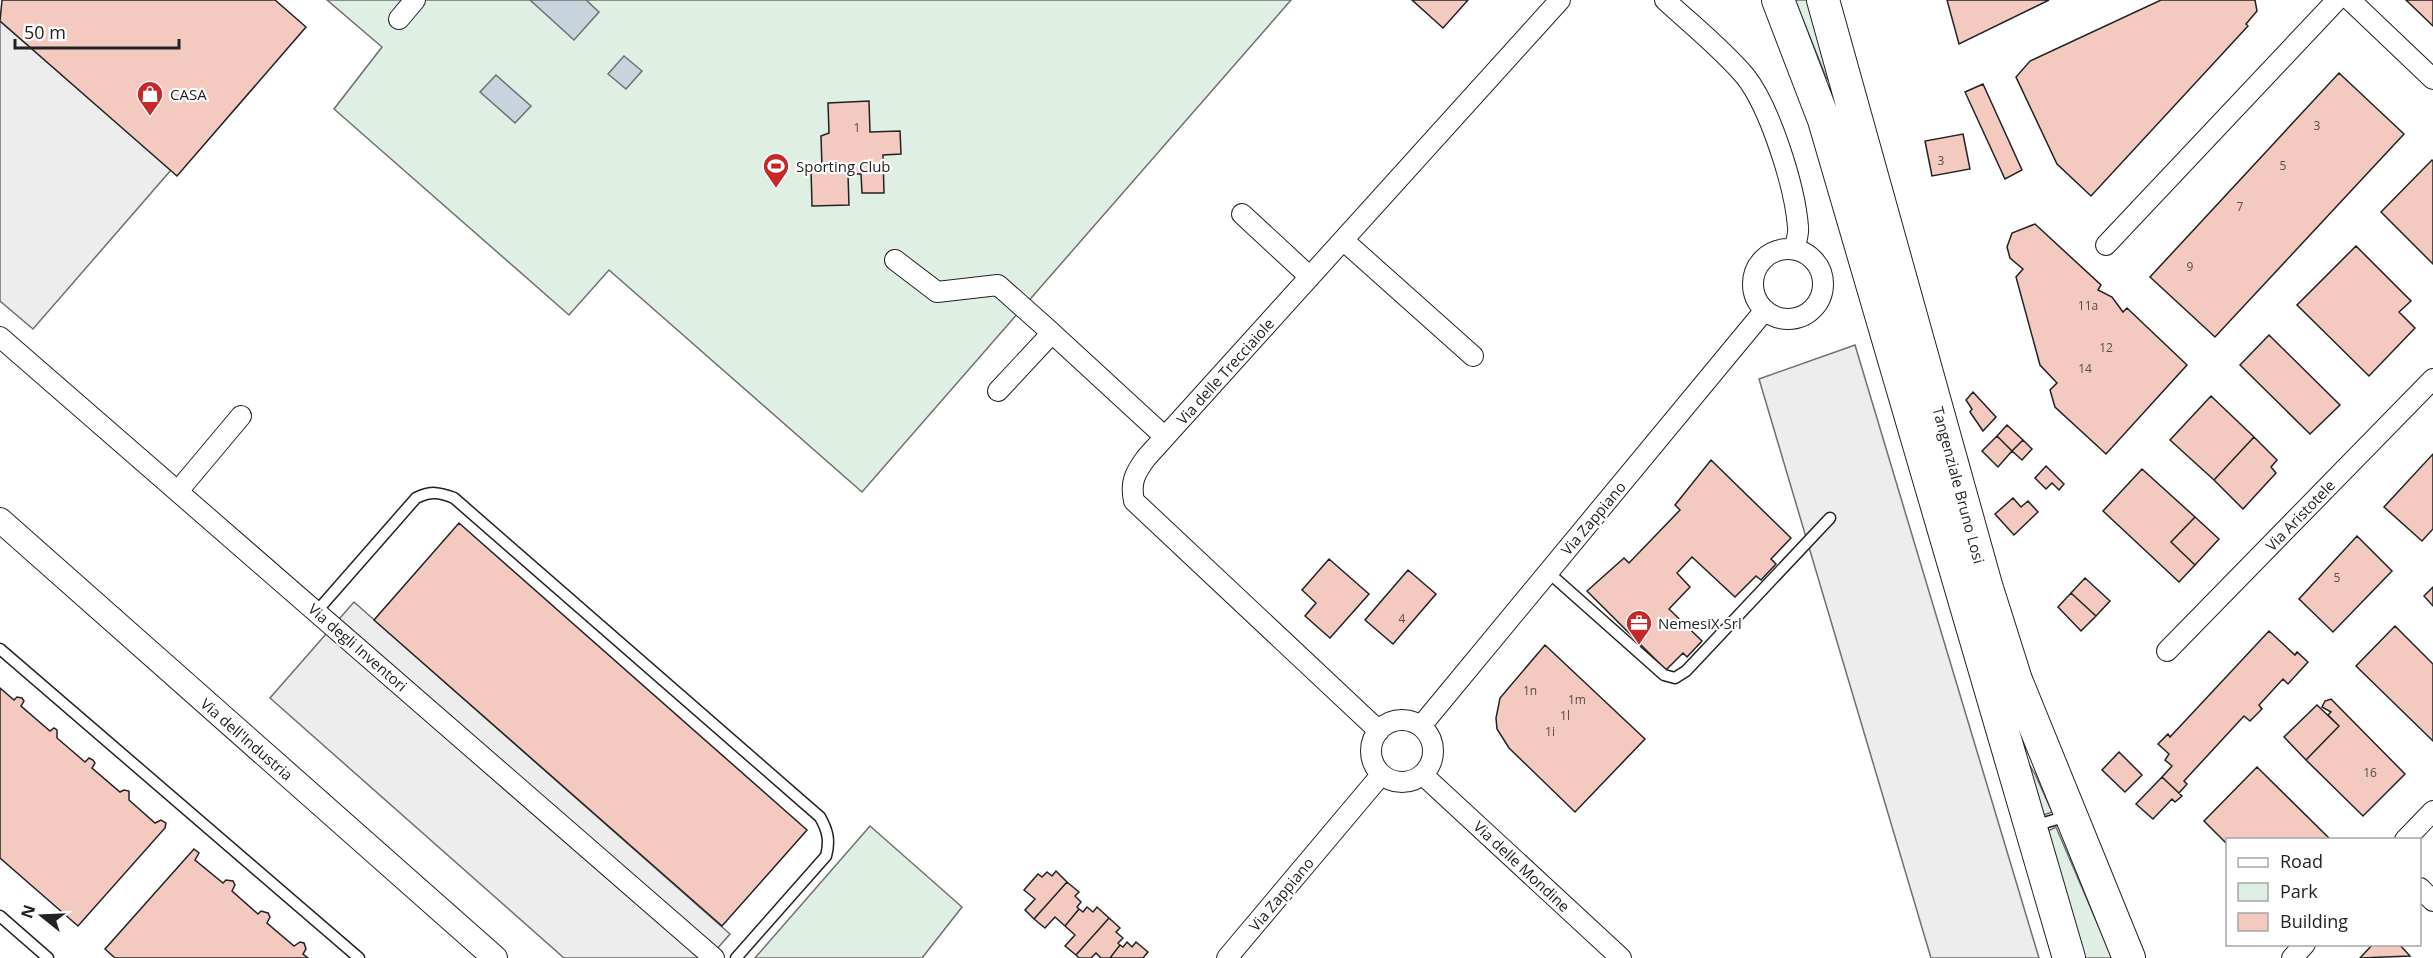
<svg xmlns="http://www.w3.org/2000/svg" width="2433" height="958" viewBox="0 0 2433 958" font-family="'Open Sans',sans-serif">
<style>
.green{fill:#e0efe3;stroke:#6f6f6f;stroke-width:1.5}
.parking{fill:#ededed;stroke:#6f6f6f;stroke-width:1.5}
.water{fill:#c7d3dd;stroke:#6f6f6f;stroke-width:1.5}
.building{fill:#f3c9c0;stroke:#222;stroke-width:1.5}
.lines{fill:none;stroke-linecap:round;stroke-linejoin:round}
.service-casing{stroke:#222;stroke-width:13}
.minor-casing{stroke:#222;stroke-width:22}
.tertiary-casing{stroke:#222;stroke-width:26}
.primary-casing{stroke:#222;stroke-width:34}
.service{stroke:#fff;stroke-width:10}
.minor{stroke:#fff;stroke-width:20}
.tertiary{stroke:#fff;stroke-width:24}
.primary{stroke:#fff;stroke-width:32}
.labels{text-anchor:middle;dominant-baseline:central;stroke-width:4.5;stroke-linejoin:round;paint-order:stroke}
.number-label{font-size:12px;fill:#564c4a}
.poi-label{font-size:15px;fill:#222;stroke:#fff;text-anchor:start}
.street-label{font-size:15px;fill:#222;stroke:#fff}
</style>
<rect width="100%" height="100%" fill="#fff"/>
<!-- green -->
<path class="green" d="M327,0H1291L862,492L609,270L569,315L334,109L382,47Z
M1795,0H1811L1831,84L1826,77Z
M2024,757L2035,774L2052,812L2038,817Z
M870,826L962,907L922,958H755Z
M2056,827L2112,958H2081L2044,833Z"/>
<!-- parking -->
<path class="parking" d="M0,21L171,170L33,329L0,301Z
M1855,345L2039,958H1931L1759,379Z
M354,602L730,934L709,958H564L270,698Z"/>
<!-- water -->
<path class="water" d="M530,0H586L599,12L574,40Z
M624,56L642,71L626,89L608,74Z
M496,75L531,106L515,123L480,92Z"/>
<!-- building -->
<path class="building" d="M2,0H275L306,27L177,176L0,21Z
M1412,0H1468L1443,28Z
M1947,0H2049L1959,44Z
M2161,0H2255L2257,11L2246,24L2248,26L2091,196L2057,164L2016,77L2030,61Z
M2406,0H2433V26Z
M2339,73L2404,134L2215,337L2150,277Z
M1983,84L2022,170L2005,179L1965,92Z
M869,101L870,132L900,131L901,154L883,155L884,193H862L861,174H848L849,205L812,206L811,168H822L821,136L829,133L828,103Z
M1963,134L1970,169L1932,176L1925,141Z
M2432,160L2433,161V264L2381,212Z
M2035,224L2101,285L2098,290L2112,297L2123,312L2127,308L2187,365L2106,454L2055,407L2050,390L2057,383L2040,365L2016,277L2023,269L2010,258L2007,247L2012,233Z
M2356,246L2411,301L2399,312L2415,328L2369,376L2297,305Z
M2269,335L2340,405L2310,434L2240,365Z
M1973,392L1996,417L1983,431L1970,412L1972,409L1966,400Z
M2211,396L2254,437L2214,480L2170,440Z
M2007,425L2023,440L2012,451L1997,436Z
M1997,436L2012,451L1998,467L1982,451Z
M2254,437L2277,460L2271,467L2276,473L2243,509L2214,480Z
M2023,440L2032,449L2022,460L2012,451Z
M2433,454V529L2422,541L2384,507Z
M1711,460L1791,538L1771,559L1776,564L1761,580L1756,576L1735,597L1692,557L1677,573L1690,587L1669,609L1702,641L1687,657L1683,653L1666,670L1587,591L1624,558L1629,563L1680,510L1675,505Z
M2046,466L2064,484L2059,490L2052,483L2046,489L2035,478Z
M2142,469L2195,517L2171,542L2195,565L2179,582L2103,511Z
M2013,498L2021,507L2028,501L2038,512L2014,535L1995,514Z
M2195,517L2219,539L2195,565L2171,542Z
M459,523L807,830L722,926L374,620Z
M2357,536L2392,571L2333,632L2299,599Z
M1329,559L1369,594L1330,638L1305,616L1316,603L1302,590Z
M1408,570L1436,594L1393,644L1365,620Z
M2085,578L2110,601L2096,616L2071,593Z
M2433,587V606L2424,596Z
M2071,593L2096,616L2081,631L2058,607Z
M2395,626L2433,664V741L2356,666Z
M2269,631L2295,655L2297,652L2308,662L2288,684L2283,679L2259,705L2262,709L2250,721L2244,716L2184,781L2187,784L2179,793L2162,777L2172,766L2165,760L2169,754L2158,744L2168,734L2170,737Z
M1545,645L1645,739L1575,812L1509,748L1497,729L1496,718L1500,698Z
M0,688L14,700L17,697L22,698L24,701L21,706L50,731L54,728L57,730V738L85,762L89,758L93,760L95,763L92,768L120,792L124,790L129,791V800L155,823L161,820L166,823L165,828L78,926L0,858Z
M2331,699L2405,774L2363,816L2306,760L2339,726L2328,715L2331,712L2322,707L2325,701Z
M2317,705L2339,726L2306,760L2284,737Z
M2119,752L2142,775L2125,792L2102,770Z
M2257,767L2331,840H2228V845L2204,821Z
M2162,777L2182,796L2175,802L2172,799L2153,819L2136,804Z
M194,849L199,853L195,860L223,883L226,880L233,881L235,885L232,891L258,914L261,911L268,913L270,917L267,923L294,946L300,942L304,943L306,949L303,954L308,958H115L105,949Z
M1056,871L1067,882L1034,919L1025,910L1035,899L1024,890L1038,874L1042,877L1047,872L1052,876Z
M1067,882L1079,892L1075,896L1081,902L1077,907L1079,909L1065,926L1055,917L1045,928L1034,919Z
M1087,907L1093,912L1097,907L1109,918L1076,955L1065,946L1075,935L1065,926L1079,909L1083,912Z
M1109,918L1120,928L1116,932L1123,938L1118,943L1120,945L1110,958H1101L1096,953L1091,958H1079L1076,955Z
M1127,942L1132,947L1136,942L1148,952L1143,958H1110L1120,945L1123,947Z
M2373,944H2399L2410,956L2360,958Z"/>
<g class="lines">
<!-- service casing -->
<g class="service-casing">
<path id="service" d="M1548,572L1664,675L1675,678L1686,671L1830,518
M317,611L416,498C431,491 439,492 454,498L820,817C828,831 830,841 826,856L736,958
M0,649L359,958
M2034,826L2067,816
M0,916L48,958"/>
</g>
<!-- minor casing -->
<g class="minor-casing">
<path id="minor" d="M1665,0C1692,25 1721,48 1745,76C1770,107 1795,187 1798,227C1799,234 1796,242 1794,249
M2350,0L2433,79
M399,19L415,0
M1242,214L1310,277
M1343,240L1473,356
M2106,245L2337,0
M1753 284a35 35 0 1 1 70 0a35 35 0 1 1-70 0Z
M895,260L937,292L998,285L1052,333
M0,337L714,958
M998,391L1052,333L1165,437
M178,491L241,416
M2167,651L2433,379
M1371 751a31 31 0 1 1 62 0a31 31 0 1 1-62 0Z
M1421,726L1765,310
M1379,731L1134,501C1130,482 1135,473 1146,458L1560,0
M1423,775L1621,958
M2405,840L2433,811
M2420,888L2433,901
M1227,958L1381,775
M2292,958L2305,944"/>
</g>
<!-- tertiary casing -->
<g class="tertiary-casing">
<path id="tertiary" d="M0,520L495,958"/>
</g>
<!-- primary casing -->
<g class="primary-casing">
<path id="primary" d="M1778,0L1824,120L2069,958
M1823,0L1986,585L2016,680L2129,958"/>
</g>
<!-- service -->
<use href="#service" class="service"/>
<!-- minor -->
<use href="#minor" class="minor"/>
<!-- tertiary -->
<use href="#tertiary" class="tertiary"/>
<!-- primary -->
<use href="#primary" class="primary"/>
</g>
<!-- icons -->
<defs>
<g id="shop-pin" transform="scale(1.35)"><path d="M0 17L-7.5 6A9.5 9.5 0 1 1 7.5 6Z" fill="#c62828" stroke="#fff"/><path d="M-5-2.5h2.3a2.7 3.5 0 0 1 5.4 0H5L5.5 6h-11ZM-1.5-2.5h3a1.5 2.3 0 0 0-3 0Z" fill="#fff"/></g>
<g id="stadium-pin" transform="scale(1.35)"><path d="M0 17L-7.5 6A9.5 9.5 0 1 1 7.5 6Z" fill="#c62828" stroke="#fff"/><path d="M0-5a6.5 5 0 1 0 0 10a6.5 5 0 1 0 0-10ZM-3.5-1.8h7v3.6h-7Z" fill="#fff"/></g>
<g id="office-pin" transform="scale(1.35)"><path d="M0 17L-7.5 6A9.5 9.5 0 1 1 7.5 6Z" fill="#c62828" stroke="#fff"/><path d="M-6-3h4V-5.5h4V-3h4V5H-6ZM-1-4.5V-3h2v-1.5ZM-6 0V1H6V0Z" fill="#fff"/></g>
</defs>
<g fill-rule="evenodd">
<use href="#shop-pin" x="150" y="94"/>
<use href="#stadium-pin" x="776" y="166"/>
<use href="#office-pin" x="1639" y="623"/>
</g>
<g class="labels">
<!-- number labels -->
<g class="number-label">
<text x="2317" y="125">3</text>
<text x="857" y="127">1</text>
<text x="1941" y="160">3</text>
<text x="2283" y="165">5</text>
<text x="2240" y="206">7</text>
<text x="2190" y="266">9</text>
<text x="2088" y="305">11a</text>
<text x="2106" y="347">12</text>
<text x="2085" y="368">14</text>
<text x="2337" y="577">5</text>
<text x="1402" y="618">4</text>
<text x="1530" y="690">1n</text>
<text x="1577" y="699">1m</text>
<text x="1565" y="715">1l</text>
<text x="1550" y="731">1i</text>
<text x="2370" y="772">16</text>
</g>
<!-- poi labels -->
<g class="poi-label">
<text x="170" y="94">CASA</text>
<text x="796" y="166">Sporting Club</text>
<text x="1658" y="623">NemesiX Srl</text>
</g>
<!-- street labels -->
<g class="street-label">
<text transform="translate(1225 371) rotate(-48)">Via delle Trecciaiole</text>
<text transform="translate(1959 485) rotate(75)">Tangenziale Bruno Losi</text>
<text transform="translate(2300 515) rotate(-46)">Via Aristotele</text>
<text transform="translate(1593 518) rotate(-50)">Via Zappiano</text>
<text transform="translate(358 647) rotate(41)">Via degli Inventori</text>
<text transform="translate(247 739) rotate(41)">Via dell'Industria</text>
<text transform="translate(1522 866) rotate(43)">Via delle Mondine</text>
<text transform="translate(1281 894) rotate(-50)">Via Zappiano</text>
</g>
</g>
<!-- legend -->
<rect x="2226" y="838" width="195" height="108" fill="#ffffff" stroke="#a7a7a7" stroke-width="1.5"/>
<rect x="2238" y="858" width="30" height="9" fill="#ffffff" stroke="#a7a7a7" stroke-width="1.5"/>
<text x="2280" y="868" font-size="18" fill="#222222">Road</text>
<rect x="2238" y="883" width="30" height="18" fill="#e0efe3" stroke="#a7a7a7" stroke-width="1.5"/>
<text x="2280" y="898" font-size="18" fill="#222222">Park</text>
<rect x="2238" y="913" width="30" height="18" fill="#f3c9c0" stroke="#a7a7a7" stroke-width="1.5"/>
<text x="2280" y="928" font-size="18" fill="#222222">Building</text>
<!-- north arrow -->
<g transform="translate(42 916) rotate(288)" stroke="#ffffff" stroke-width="4.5" paint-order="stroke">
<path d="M0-4.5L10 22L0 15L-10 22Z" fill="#222222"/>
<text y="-9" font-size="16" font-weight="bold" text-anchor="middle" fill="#222222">N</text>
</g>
<!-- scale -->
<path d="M15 39v9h164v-9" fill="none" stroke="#222222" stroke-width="3"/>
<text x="24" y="39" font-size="18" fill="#222222" stroke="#ffffff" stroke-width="4.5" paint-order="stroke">50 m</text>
</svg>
